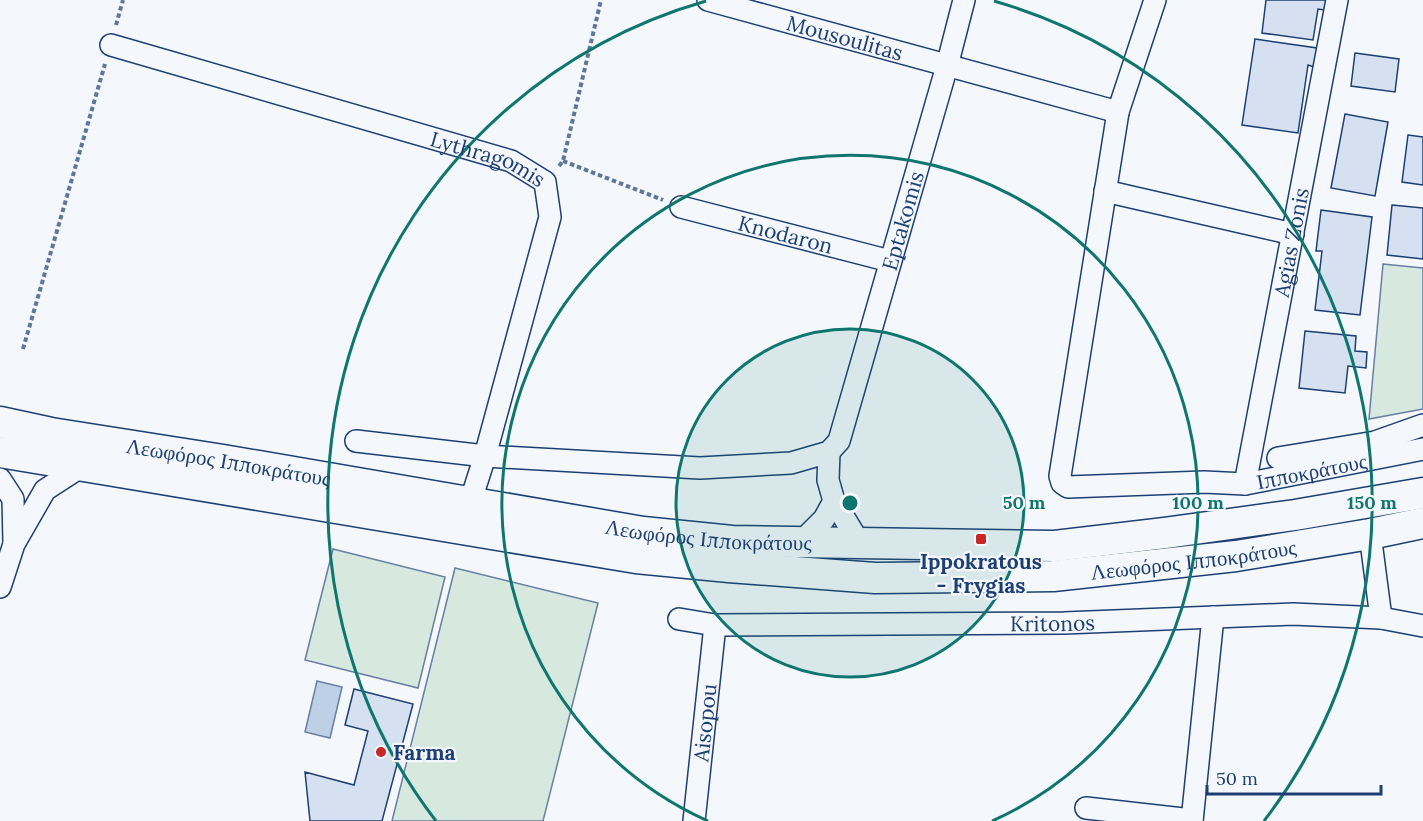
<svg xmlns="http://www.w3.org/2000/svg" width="1423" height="821" viewBox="0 0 1423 821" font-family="Lora,serif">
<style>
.green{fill:#d7e8df;stroke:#687fa3;stroke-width:1.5}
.water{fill:#bed0e5;stroke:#687fa3;stroke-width:1.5}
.building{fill:#d5e0f0;stroke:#1d3f73;stroke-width:1.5}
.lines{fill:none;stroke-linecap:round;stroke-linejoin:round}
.street-casing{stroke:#1d3f73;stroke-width:24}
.secondary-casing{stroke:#1d3f73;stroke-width:33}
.path{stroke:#5e769c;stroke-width:4;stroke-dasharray:4.5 3;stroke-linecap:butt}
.street{stroke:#f4f7fb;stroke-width:21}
.secondary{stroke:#f4f7fb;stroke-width:30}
.ring{fill:none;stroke:#0f766e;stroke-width:3}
.poi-dot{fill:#c62828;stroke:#f4f7fb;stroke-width:2}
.labels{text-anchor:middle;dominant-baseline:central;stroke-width:4.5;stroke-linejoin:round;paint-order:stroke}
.street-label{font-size:21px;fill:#1d3f73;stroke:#f4f7fb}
.poi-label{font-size:21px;font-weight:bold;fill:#1d3f73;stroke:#f4f7fb}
.centre{fill:#0f766e;stroke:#f4f7fb;stroke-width:3}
.ring-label{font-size:18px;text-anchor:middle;font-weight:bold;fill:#0f766e;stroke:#f4f7fb;stroke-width:4.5;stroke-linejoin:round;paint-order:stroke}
</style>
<rect width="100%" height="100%" fill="#f4f7fb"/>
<!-- green -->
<path class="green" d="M1383,264L1423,268V409L1369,419Z
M333,549L445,577L418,688L305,660Z
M455,568L598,603L543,821H392Z"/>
<!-- water -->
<path class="water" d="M317,681L342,687L330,738L305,732Z"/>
<!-- building -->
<path class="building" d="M1266,0H1327L1325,10L1318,9L1313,40L1262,33Z
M1255,39L1317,48L1314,67L1308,65L1298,133L1242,125Z
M1355,53L1399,59L1395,92L1351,86Z
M1345,114L1388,122L1375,196L1331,188Z
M1408,135L1423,137V185L1402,182Z
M1392,205L1423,208V259L1387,255Z
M1321,210L1372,217L1360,315L1315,310L1322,251H1316Z
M1305,331L1356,336L1355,351L1367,352L1366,368L1348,366L1345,393L1299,388Z
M354,689L413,704L382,821H310L305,772L354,785L368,731L345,725Z"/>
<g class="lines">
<!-- street casing -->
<g class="street-casing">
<g id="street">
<path id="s1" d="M708,0L1118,112"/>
<path id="s2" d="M1155,0L1118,112L1060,476L1062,483L1068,487L1204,482L1245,484L1423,449"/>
<path id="s3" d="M111,45L511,161L545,182L550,217L485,456L470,503"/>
<path d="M1105,191L1293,234"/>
<path id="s4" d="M681,207L890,261"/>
<path id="s5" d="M356,441L485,456L700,468L791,463L829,452L839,441L947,66L964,0"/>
<path d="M829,452L828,480L834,501L860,544"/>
<path d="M1278,458L1375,442L1423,425"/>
<path d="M0,479L13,499L14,543"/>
<path id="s6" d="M1245,484L1337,0"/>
<path d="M1370,534L1381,618"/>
<path d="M800,543L824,519L834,501"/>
<path d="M0,587L14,544L45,490L82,466"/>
<path id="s7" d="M679,619L715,625L1064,623L1293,614L1381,618L1423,626"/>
<path d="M1086,808L1192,820"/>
<path id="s8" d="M694,821L715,625"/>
<path d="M1192,821L1213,617"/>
</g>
</g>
<!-- secondary casing -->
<g class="secondary-casing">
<g id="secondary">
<path id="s9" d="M0,422L51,433L223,460L643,532L732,541L1055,546L1165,533L1295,515L1423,493"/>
<path id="s10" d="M0,452L636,558L729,567L875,578L1053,576L1236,556L1370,534L1423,523"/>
</g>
</g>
<!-- path -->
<path class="path" d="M116,25L123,0
M563,161L663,200
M559,166L563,161L601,0
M23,349L105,64"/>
<!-- street -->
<use href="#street" class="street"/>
<!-- secondary -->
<use href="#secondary" class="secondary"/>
</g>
<!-- distance rings -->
<circle cx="850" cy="503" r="174" fill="#0f766e" fill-opacity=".12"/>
<g class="ring">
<circle cx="850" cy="503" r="174"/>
<path d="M708 821A348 348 0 1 1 992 821"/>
<path d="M436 821A522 522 0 0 1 706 1M994 1A522 522 0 0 1 1264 821"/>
</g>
<!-- markers -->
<g class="poi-dot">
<rect x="975" y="533" width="12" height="12" rx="3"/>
<circle cx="381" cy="752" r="6"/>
</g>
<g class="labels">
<!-- street labels -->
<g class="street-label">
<text stroke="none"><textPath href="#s1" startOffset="142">Mousoulitas</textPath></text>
<text stroke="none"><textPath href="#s3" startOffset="394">Lythragomis</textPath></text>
<text stroke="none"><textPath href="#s5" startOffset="720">Eptakomis</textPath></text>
<text stroke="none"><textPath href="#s4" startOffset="108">Knodaron</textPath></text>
<text stroke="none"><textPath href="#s6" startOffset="246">Agias Zonis</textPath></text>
<text stroke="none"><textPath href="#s9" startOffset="232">Λεωφόρος Ιπποκράτους</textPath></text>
<text stroke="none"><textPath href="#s2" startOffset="746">Ιπποκράτους</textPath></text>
<text stroke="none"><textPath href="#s9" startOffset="718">Λεωφόρος Ιπποκράτους</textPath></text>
<text stroke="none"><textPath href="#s10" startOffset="1204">Λεωφόρος Ιπποκράτους</textPath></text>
<text stroke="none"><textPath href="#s7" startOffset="374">Kritonos</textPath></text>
<text stroke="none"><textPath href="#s8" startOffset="99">Aisopou</textPath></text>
</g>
<!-- poi labels -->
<g class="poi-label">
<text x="981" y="561">Ippokratous<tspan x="981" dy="24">- Frygias</tspan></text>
<text x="393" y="752" text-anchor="start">Farma</text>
</g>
</g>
<circle cx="850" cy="503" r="9" class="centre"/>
<g class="ring-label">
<text x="1024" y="509">50 m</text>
<text x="1198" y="509">100 m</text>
<text x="1372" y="509">150 m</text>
</g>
<!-- scale -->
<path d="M1207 785v9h174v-9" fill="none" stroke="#1d3f73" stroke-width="3"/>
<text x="1216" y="785" font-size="18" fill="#1d3f73" stroke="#f4f7fb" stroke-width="4.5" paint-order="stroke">50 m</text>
</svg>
